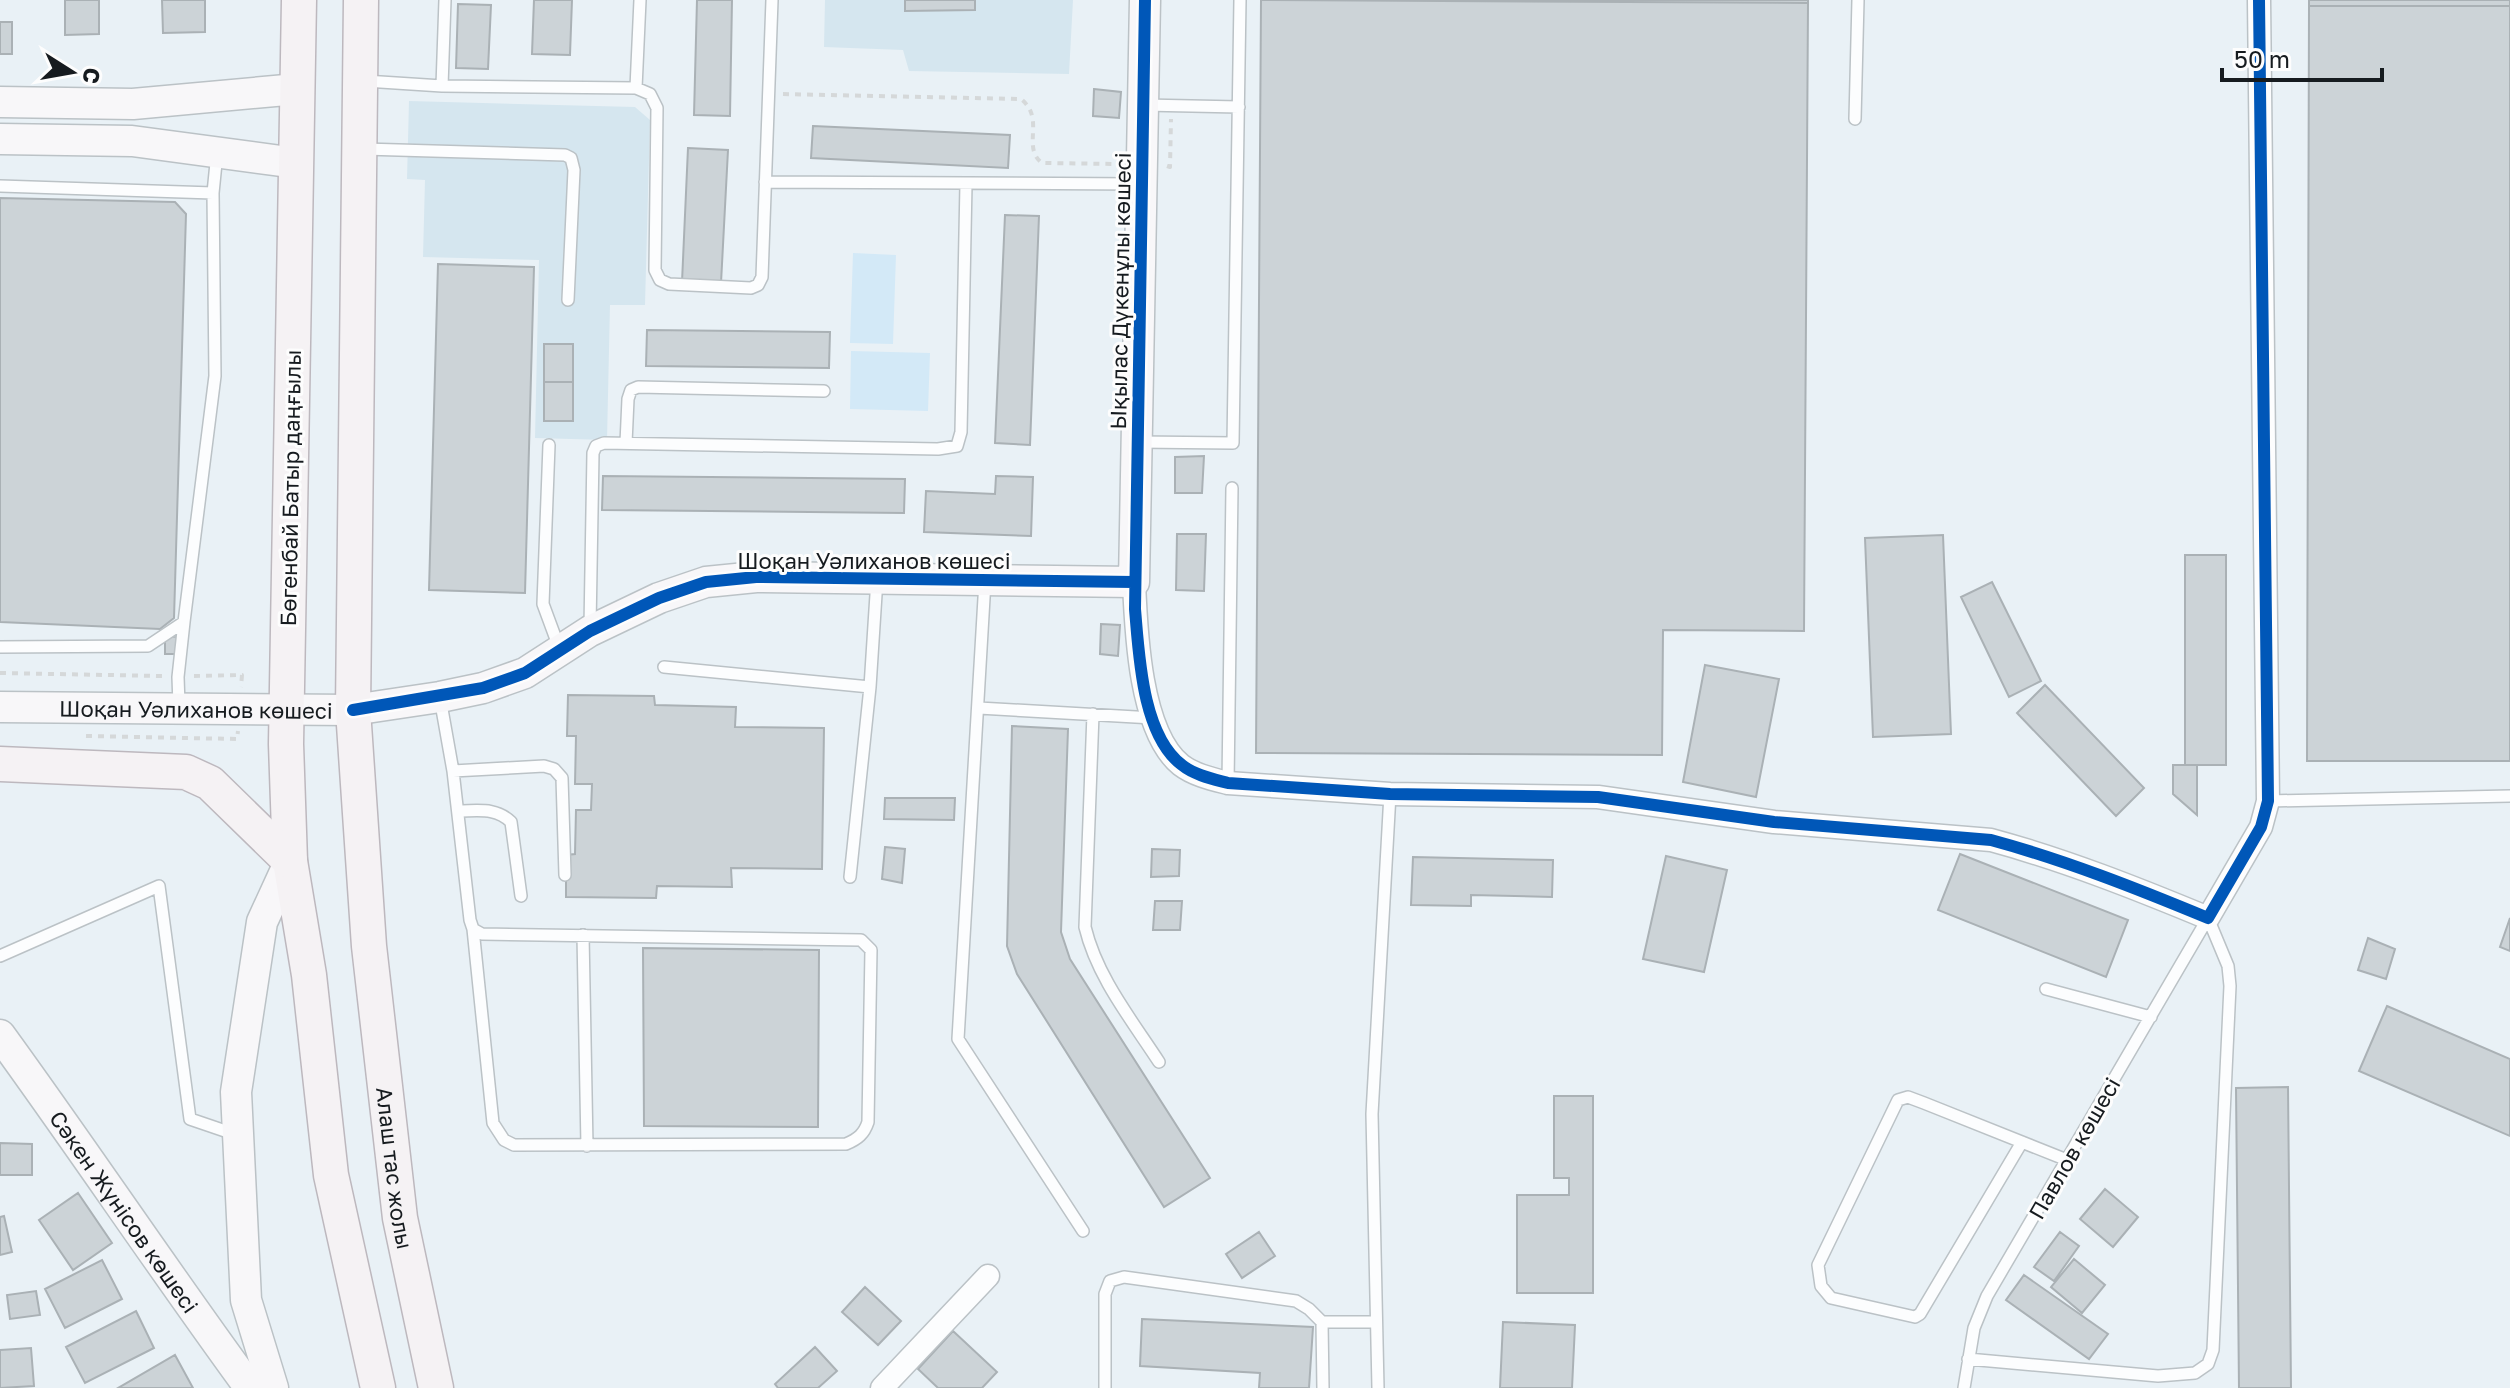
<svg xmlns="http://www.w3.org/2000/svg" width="2510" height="1388" viewBox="0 0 2510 1388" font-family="'Golos Text',sans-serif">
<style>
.built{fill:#d5e6ef}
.green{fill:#d3e9f7}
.building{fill:#ccd3d7;stroke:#aab1b5;stroke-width:2}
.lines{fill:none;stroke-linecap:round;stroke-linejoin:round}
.lane-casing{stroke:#bbc2c6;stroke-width:14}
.street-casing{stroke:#bbc2c6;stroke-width:25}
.secondary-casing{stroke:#bbc2c6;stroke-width:33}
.primary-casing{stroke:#bdb8be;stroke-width:37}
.path{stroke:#d5d8d9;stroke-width:4;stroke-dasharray:6 6;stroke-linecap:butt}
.lane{stroke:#fcfdfe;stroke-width:11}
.street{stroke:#fcfdfe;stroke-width:22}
.secondary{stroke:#f8f7f9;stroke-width:30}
.primary{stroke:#f5f2f4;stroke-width:34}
.cycleway-casing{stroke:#fdfdfd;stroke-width:17}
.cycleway{stroke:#0057b8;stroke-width:12}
.labels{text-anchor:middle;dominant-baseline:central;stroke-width:6;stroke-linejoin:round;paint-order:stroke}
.street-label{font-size:22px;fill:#161b1f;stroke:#fdfdfd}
</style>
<rect width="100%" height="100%" fill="#e9f1f6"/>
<!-- built -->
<path class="built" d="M825,0H1073L1069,74L909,71L903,50L824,47Z
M409,101L635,107L650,120L645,305H610L607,440L535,438L539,260L423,257L425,180L407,179Z"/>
<!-- green -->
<path class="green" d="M853,253L896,255L893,344L850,343Z
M851,351L930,353L928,411L850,409Z"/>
<!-- building -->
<path class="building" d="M65,0H99V34L65,35Z
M162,0H205V32L163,33Z
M534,0H572L570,55L532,54Z
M697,0H732L730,116L694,115Z
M905,0H975V10L905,11Z
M1261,0L1808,3L1804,631L1663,630L1662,755L1256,753Z
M1264,0H1808V3Z
M2309,0H2510V6H2309Z
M458,4L491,5L488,69L456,68Z
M2309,6H2510V761H2307Z
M0,22H12V54H0Z
M1094,89L1121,92L1119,118L1093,116Z
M813,126L1010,135L1008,168L811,158Z
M688,148L728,150L721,283L682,282Z
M0,198L175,202L186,214L174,618L160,629L0,622Z
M1005,215L1039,216L1030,445L995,443Z
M438,264L534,267L525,593L429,590Z
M647,330L830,332L829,368L646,366Z
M544,344H573V382H544Z
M544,382H573V421H544Z
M1204,456L1202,493H1175V457Z
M603,476L905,479L904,513L602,510Z
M996,476L1033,477L1031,536L924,532L926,491L995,494Z
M1177,534H1206L1204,591L1176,590Z
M1943,535L1951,734L1873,737L1865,538Z
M2185,555H2226V765H2185Z
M1992,582L2041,681L2009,697L1961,597Z
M1101,624L1120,625L1118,656L1100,654Z
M165,636L180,637V654H165Z
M1705,665L1779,679L1756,797L1683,782Z
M2045,685L2144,788L2116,816L2017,713Z
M568,695L654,696L655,705L736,707L735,727L824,728L822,869L731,868L732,887L657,886L656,898L566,897V855L575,854L576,810H591L592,784H575L576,736H567Z
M1012,726L1068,729L1061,932L1070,959L1210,1178L1164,1207L1017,974L1007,946Z
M2173,765H2197V815L2173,794Z
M885,798H955L954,820L884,819Z
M885,847L905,849L902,883L882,879Z
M1152,849L1180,850L1179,876L1151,877Z
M1960,854L2128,920L2106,977L1938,910Z
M1666,856L1727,870L1704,972L1643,959Z
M1413,857L1553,860L1552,897L1471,895V906L1411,905Z
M1155,901H1182L1180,930H1153Z
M2510,918V951L2500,947Z
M2368,938L2395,949L2386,979L2358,970Z
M643,948L819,950L818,1127L644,1126Z
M2387,1006L2510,1059V1136L2359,1071Z
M2288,1087L2291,1388H2239L2236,1088Z
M1554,1096H1593V1293H1517V1195H1569V1178H1554Z
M0,1143L32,1144V1175H0Z
M2105,1189L2138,1217L2113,1247L2080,1219Z
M78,1193L112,1243L73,1270L39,1220Z
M4,1216L12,1252L0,1255V1217Z
M1259,1232L1275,1256L1242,1278L1226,1254Z
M2060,1232L2079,1246L2054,1281L2034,1267Z
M2074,1259L2105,1285L2082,1313L2051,1287Z
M102,1260L122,1299L65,1328L45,1289Z
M2024,1275L2108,1334L2089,1359L2006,1300Z
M865,1287L901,1321L878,1345L842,1312Z
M36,1291L40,1315L10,1319L7,1295Z
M136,1311L154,1348L85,1383L66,1347Z
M1142,1319L1313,1327L1309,1388H1259L1260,1373L1140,1366Z
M1503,1322L1575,1325L1572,1388H1500Z
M953,1331L997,1372L982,1388H938L918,1369Z
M815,1347L837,1371L818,1388H778L775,1384Z
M31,1348L34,1386L0,1388V1350Z
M175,1355L193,1388H118Z"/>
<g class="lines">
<!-- lane casing -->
<g class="lane-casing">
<path id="lane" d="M365,81L442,86L636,88L650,94L657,108L655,270L660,280L669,284L751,288L758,285L762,277L772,0
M442,86L445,0
M636,88L640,0
M1144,105L1239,107
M1855,119L1858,0
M364,149L565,155L571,158L574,170L568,300
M765,182L1138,184
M0,186L213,193
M1137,442L1233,443L1240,0
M626,443L628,399L631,390L638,387L824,391
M549,445L543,604L560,650
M985,581L958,1039L1083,1231
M590,627L593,453L596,446L604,443L938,449L957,446L961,432L966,184
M0,647L148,646L184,622
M664,667L870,687
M440,698L453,771L470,920L473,929L482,934L861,940L871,950L868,1122C864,1134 858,1139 846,1144L514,1145L504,1140L493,1123L473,929
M179,705L178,677L184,622L215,376L213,193L217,153
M979,708L1153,718
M1093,714L1085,927C1097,977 1131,1019 1159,1062
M453,771L544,766L554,769L562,778L565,875
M1228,783L1232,488
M2268,801L2510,796
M458,811C478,811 496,807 511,822L521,896
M850,877L870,687L877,579
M583,935L587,1146
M0,956L159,886L190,1119L237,1135
M2046,989L2151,1017
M2022,1142L1920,1314L1915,1317L1831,1298L1821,1286L1818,1265L1898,1100L1908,1097L1924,1103L2067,1160
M1322,1322H1376
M1968,1359L2158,1376L2195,1373L2208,1364L2213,1350L2230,986L2228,966L2208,918
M1105,1388V1294L1110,1281L1124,1277L1296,1301L1309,1309L1322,1322L1323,1388
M1378,1388L1372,1114L1390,794
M1964,1388L1974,1328L1987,1296L2208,918"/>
</g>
<!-- street casing -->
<g class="street-casing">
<path id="street" d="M1134,582C1136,632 1140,732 1181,765C1194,775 1212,779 1228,783L1390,794L1598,797L1774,822L1991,840C2065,860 2138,889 2208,918L2261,827L2268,801L2259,0
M882,1388L988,1276"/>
</g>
<!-- secondary casing -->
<g class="secondary-casing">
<g id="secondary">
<path d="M0,102L133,104L297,89"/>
<path d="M0,139L132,141L296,163"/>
<path id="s1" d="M0,707L353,710L440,697L483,688L525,673L590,631L659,598L706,582L756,577L1134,582L1145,0"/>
<path id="s2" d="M0,1035C85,1152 165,1272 250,1388"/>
<path d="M273,1388L246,1300L236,1092L262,922L290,861"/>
</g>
</g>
<!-- primary casing -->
<g class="primary-casing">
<g id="primary">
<path d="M299,0L286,744L290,861L309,975L331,1175L378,1388"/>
<path id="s3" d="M361,0L353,710L369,946L400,1218L436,1388"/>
<path d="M0,764L186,772L210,783L290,861"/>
</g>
</g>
<!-- path -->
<path class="path" d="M783,94L1021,99C1046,119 1021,147 1042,163L1118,164
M1167,166L1170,167L1171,119
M0,673L162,676
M194,676L242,675L241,687
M86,736L237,739L238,731"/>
<!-- lane -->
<use href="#lane" class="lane"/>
<!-- street -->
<use href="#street" class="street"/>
<!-- secondary -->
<use href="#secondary" class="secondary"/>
<!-- primary -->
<use href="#primary" class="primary"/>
<!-- cycleway casing -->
<g class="cycleway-casing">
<path id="cycleway" d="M1145,0L1135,609C1139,655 1142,735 1182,765C1194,775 1213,779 1228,783L1390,794L1598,797L1774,822L1991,840C2065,860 2138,889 2208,918L2261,827L2268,801L2259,0
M353,710L483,688L525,673L590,631L659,598L706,582L756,577L1134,582"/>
</g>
<!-- cycleway -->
<use href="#cycleway" class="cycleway"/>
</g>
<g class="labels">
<!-- street labels -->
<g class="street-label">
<text transform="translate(1120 291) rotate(-89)">Ықылас Дүкенұлы көшесі</text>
<text transform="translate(290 488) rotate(-89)">Бөгенбай Батыр даңғылы</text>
<text x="874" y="560">Шоқан Уәлиханов көшесі</text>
<text stroke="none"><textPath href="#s1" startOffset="196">Шоқан Уәлиханов көшесі</textPath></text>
<text transform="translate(2074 1148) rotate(-60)">Павлов көшесі</text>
<text stroke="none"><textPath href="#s3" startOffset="1170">Алаш тас жолы</textPath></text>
<text stroke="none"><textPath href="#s2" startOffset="216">Сәкен Жүнісов көшесі</textPath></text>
</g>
</g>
<!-- north arrow -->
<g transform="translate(72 72) rotate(101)" stroke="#fdfdfd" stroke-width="6" paint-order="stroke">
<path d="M0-6L14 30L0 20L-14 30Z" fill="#161b1f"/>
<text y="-12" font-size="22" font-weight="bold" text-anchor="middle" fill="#161b1f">С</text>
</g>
<!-- scale -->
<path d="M2222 68v12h160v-12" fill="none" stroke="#161b1f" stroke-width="4"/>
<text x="2234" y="68" font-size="24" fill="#161b1f" stroke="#fdfdfd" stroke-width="6" paint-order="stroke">50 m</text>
</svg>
